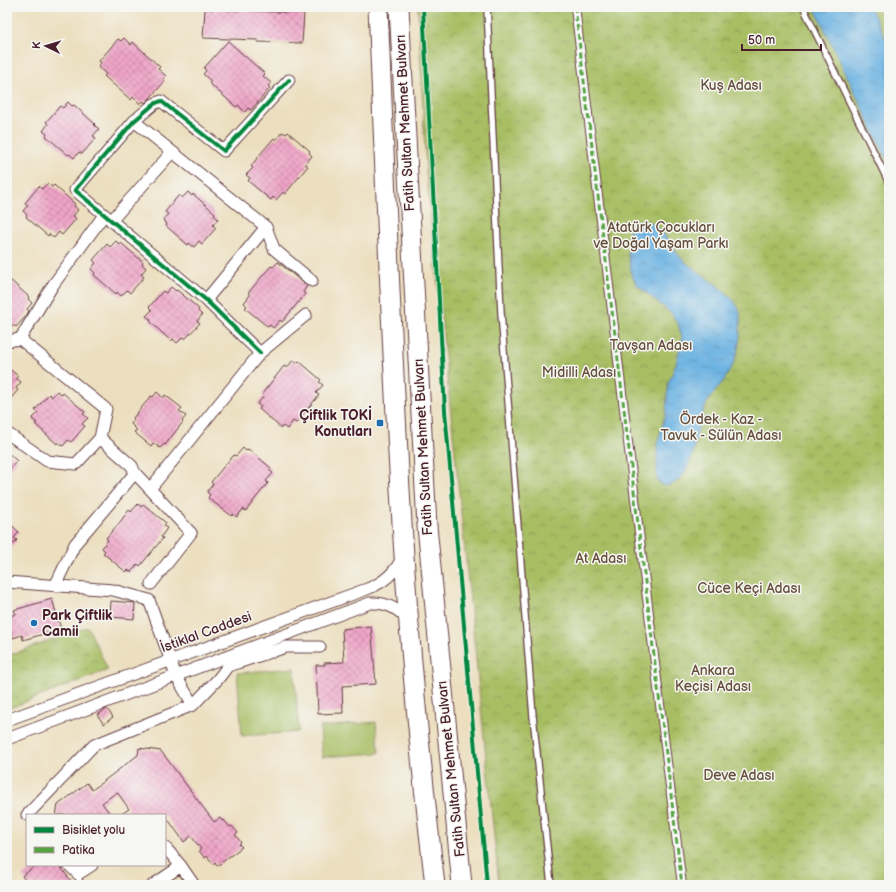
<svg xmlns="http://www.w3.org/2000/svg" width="896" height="892" viewBox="0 0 896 892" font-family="'Balsamiq Sans',sans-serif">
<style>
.park{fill:url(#park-crowns);stroke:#796e47}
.pitch{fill:#a8be63;stroke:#796e47}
.water{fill:url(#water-ripples);stroke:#5a6886}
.building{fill:url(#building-cross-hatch)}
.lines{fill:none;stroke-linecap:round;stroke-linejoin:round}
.service-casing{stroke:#623c41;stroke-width:8}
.pedestrian-casing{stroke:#623c41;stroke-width:10}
.minor-casing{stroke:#623c41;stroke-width:13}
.trunk-casing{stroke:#623c41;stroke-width:21}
.service{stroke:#fff;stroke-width:5.5}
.pedestrian{stroke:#fff;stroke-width:8}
.minor{stroke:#fff;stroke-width:11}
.trunk{stroke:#fff;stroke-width:19}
.quiet{stroke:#56a243;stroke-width:3;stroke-dasharray:6 3;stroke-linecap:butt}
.cycleway-casing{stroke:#f6f6f2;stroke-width:6}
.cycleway{stroke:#00873e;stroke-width:4}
.poi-dot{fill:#1f6fb2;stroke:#f6f6f2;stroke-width:1.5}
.labels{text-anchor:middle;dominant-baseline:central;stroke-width:3;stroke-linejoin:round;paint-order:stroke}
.park-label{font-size:14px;fill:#664f3c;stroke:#f6f6f2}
.street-label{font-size:14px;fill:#4a1f2b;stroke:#f6f6f2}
.poi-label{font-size:14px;font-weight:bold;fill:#4a1f2b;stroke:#f6f6f2;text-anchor:end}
</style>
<defs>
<pattern id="park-crowns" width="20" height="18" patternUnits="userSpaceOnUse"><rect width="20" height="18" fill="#a8be63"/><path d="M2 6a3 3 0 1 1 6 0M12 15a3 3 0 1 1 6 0" fill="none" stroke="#8b9a52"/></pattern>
<pattern id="water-ripples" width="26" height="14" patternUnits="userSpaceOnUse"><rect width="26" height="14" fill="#69b1e1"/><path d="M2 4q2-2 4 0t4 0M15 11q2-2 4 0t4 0" fill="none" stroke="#588fb7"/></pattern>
<pattern id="building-cross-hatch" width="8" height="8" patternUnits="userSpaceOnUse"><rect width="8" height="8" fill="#efa5c8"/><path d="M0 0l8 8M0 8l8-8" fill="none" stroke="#c486a3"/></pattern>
</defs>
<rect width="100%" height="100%" fill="#f6f6f2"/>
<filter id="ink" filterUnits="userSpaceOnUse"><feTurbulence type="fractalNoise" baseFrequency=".025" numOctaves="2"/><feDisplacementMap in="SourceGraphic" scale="8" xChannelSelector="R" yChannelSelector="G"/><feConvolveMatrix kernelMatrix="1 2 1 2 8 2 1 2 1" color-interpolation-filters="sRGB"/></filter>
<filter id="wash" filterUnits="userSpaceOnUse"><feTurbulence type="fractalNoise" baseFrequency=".012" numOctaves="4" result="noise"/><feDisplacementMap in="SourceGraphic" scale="16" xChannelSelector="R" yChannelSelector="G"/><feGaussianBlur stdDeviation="0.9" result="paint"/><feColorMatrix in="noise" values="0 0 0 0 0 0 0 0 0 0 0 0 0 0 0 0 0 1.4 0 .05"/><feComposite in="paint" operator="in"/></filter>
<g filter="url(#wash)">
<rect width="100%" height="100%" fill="#ecdfbf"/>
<!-- park -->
<path class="park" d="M418,7H889V885H499L426,170Z
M88,627L108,670L7,709V656Z"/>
<!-- pitch -->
<path class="pitch" d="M294,668L299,732L242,736L237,673Z
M376,722L379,753L322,757L320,727Z"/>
<!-- water -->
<path class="water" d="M814,7H870L889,46V164Z
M637,220C641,221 645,221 649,222C663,227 672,249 683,260C697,273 737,295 740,313C741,319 740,326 740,332C740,345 736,360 729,372C722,385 711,394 705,407C695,428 697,454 684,473C678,483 662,493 657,478V444L666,413L668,384L676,364L682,338L678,324L672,314L638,286L632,276L628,254V236L631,225Z"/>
<g id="blocks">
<!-- building -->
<path class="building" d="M205,9L304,13L302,43L257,42L258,40L203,38Z
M124,38L131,45L133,42L160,67L158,69L166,76L163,79L165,81L150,98L145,103L143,101L140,104L133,97L131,100L104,76L106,74L98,67L101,63L99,61L118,39L121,41Z
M228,41L265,74L263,76L271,83L268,86L270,88L251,110L248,108L245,112L238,105L236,107L209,83L211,81L203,74L206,71L204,68Z
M68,102L72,106L74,105L95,124L94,125L99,129L93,136L96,138L82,154L79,152L74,158L69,154L68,155L46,136L47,134L43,131L48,124L46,122L60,106L63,108Z
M282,132L286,134L288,132L310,151L309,153L312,156L305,164L308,166L285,194L283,192L276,200L273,197L271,200L248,181L250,178L246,175L253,168L251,166L262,152L274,138L276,140Z
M48,183L52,187L54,185L75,204L74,206L78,210L73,216L76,219L62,235L59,232L54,238L49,234L48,236L26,217L27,215L23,211L28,205L25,203L39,186L42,189Z
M188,192L192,196L193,194L215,213L214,215L218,219L213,225L216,228L202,244L199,241L194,247L189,243L188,245L166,226L167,224L163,220L168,214L165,212L179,195L182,198Z
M116,241L120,245L121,243L143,262L142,264L146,268L141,274L144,277L130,293L127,290L121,296L117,292L116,294L100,280L94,275L95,273L91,269L96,263L93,260L107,244L110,247Z
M278,262L307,286L303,292L305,294L282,322L280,320L273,328L270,325L268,327L245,308L247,306L244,303L250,295L248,293L265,273L271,266L273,267Z
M7,277L29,297L28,299L32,303L27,309L29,311L26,316L16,327L13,325L7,332Z
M171,287L176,291L177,290L199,309L198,311L202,315L197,321L200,323L185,339L183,337L177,343L173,339L171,341L159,330L150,321L151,320L146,316L152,310L149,307L163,291L166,293Z
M293,360L297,363L299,361L321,380L319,382L323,385L316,393L319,395L296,423L293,421L287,429L283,426L281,428L259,409L261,407L257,404L264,396L262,394L284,366L287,368Z
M7,367L18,376L16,378L21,382L16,388L18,390L7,403Z
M57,391L62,395L63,393L85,412L83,414L88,418L82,424L85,426L71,442L68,440L63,446L58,442L57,444L35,424L37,423L32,419L38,413L35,410L49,394L52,397Z
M157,392L163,398L165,395L182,408L179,411L186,416L182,421L183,422L165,445L164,444L160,448L153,443L151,446L134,432L137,430L131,424L134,420L133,418L151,396L153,397Z
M243,448L246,451L248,449L271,468L269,470L273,473L266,481L268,483L255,499L246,511L243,509L237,517L233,514L232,516L208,498L210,495L207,492L213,484L211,482L225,465L234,455L236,456Z
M7,452L17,461L7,472Z
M138,504L141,507L143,504L166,523L164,526L167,528L161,537L163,538L140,566L138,564L131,572L128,570L126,572L103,553L105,551L102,548L108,540L106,538L120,522L129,510L131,512Z
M7,521L19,532L14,538L17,540L7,551Z
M52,599L61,629L23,640L22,635L13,638L7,617L16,614L14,610Z
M111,601L135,603L134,619L110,617Z
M371,626L376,684L342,686L343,713L318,714L316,665H325L324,663L344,662L342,629Z
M107,709L113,717L104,724L97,715Z
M139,748L161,751L214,822L220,818L222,821L224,820L230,827L232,826L238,833L235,835L241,842L239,844L242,847L217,866L215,862L213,864L207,856L205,858L199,851L201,849L191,836L184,842L165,815H120L129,809L117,792L102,803L111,815H56L58,805L87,783L92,790L138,755Z
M37,865H59L74,885H29L22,876Z"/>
</g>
</g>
<g filter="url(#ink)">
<use href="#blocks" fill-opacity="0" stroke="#623c41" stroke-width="1"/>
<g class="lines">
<!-- service casing -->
<g class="service-casing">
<path id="service" d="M487,7L501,313L533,716L551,885
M803,7L889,183
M78,874L80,885"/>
</g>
<!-- pedestrian casing -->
<g class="pedestrian-casing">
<path id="pedestrian" d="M575,7L682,885"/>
</g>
<!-- minor casing -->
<g class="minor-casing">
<path id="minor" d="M134,121L266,227L206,300
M111,221L172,152
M266,227L274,249L312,281
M20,339L53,285L104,215
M7,341L20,339L106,409L100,438L76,464L47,461L7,433
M260,353L206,300L75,190L134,121L154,104L161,101L224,151L289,80
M100,438L132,466L135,473L191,533L151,584
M150,489L260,353L306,315
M7,582L113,590L149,600L176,676L193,705
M55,586L75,544L135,473
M7,720L367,589C383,583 395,573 402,558
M7,739L370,603C386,602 397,608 408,620
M27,815L94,745L193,705L218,679L228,666L286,647H320
M165,847L181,866L194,885
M69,865L78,874L92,865
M153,885L181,866"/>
</g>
<!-- trunk casing -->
<g class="trunk-casing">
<path id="trunk" d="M378,7C386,190 392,372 404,555C411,665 422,775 435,885
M399,7L427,526L462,885"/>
</g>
<!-- service -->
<use href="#service" class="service"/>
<!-- pedestrian -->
<use href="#pedestrian" class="pedestrian"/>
<!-- minor -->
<use href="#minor" class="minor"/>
<!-- trunk -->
<use href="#trunk" class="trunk"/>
<!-- quiet -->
<path class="quiet" d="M575,7L682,885"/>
<!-- cycleway casing -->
<g class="cycleway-casing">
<path id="cycleway" d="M423,7L445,411L487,885
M260,353L206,300L75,190L134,121L154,104L161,101L224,151L289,80"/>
</g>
<!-- cycleway -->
<use href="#cycleway" class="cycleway"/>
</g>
</g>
<!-- markers -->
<g class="poi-dot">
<rect x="376" y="419" width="8" height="8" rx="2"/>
<circle cx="34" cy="623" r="4"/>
</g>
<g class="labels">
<!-- park labels -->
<g class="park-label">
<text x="731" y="85">Kuş Adası</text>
<text x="661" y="227">Atatürk Çocukları<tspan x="661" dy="16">ve Doğal Yaşam Parkı</tspan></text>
<text x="651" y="345">Tavşan Adası</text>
<text x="579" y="372">Midilli Adası</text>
<text x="721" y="419">Ördek - Kaz -<tspan x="721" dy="16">Tavuk - Sülün Adası</tspan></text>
<text x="601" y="558">At Adası</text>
<text x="749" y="588">Cüce Keçi Adası</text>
<text x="713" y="670">Ankara<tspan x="713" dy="16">Keçisi Adası</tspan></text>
<text x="739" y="775">Deve Adası</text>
</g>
<!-- street labels -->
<g class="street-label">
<text transform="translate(405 123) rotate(-93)">Fatih Sultan Mehmet Bulvarı</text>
<text transform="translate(423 447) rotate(-93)">Fatih Sultan Mehmet Bulvarı</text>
<text transform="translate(206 632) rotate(-20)">İstiklal Caddesi</text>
<text transform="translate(451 769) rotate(-96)">Fatih Sultan Mehmet Bulvarı</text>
</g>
<!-- poi labels -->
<g class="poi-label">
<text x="372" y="415">Çiftlik TOKİ<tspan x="372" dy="16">Konutları</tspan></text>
<text x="42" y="615" text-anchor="start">Park Çiftlik<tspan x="42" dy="16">Camii</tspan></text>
</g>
</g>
<!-- margin -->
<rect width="896" height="892" fill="none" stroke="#f6f6f2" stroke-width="24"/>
<!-- legend -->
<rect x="26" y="814" width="140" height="52" fill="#f6f6f2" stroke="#b1a0a2"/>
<rect x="34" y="827" width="20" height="6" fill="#00873e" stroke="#b1a0a2"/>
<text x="62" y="834" font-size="12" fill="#4a1f2b">Bisiklet yolu</text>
<rect x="34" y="847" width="20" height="6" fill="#56a243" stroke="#b1a0a2"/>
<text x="62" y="854" font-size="12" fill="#4a1f2b">Patika</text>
<!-- north arrow -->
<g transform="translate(46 46) rotate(275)" stroke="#f6f6f2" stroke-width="3" paint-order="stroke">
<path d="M0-3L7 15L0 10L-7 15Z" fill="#4a1f2b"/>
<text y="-6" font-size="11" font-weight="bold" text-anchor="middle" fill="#4a1f2b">K</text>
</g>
<!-- scale -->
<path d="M742 44v6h79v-6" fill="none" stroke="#4a1f2b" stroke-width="2"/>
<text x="748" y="44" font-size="12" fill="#4a1f2b" stroke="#f6f6f2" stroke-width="3" paint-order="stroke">50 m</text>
</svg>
